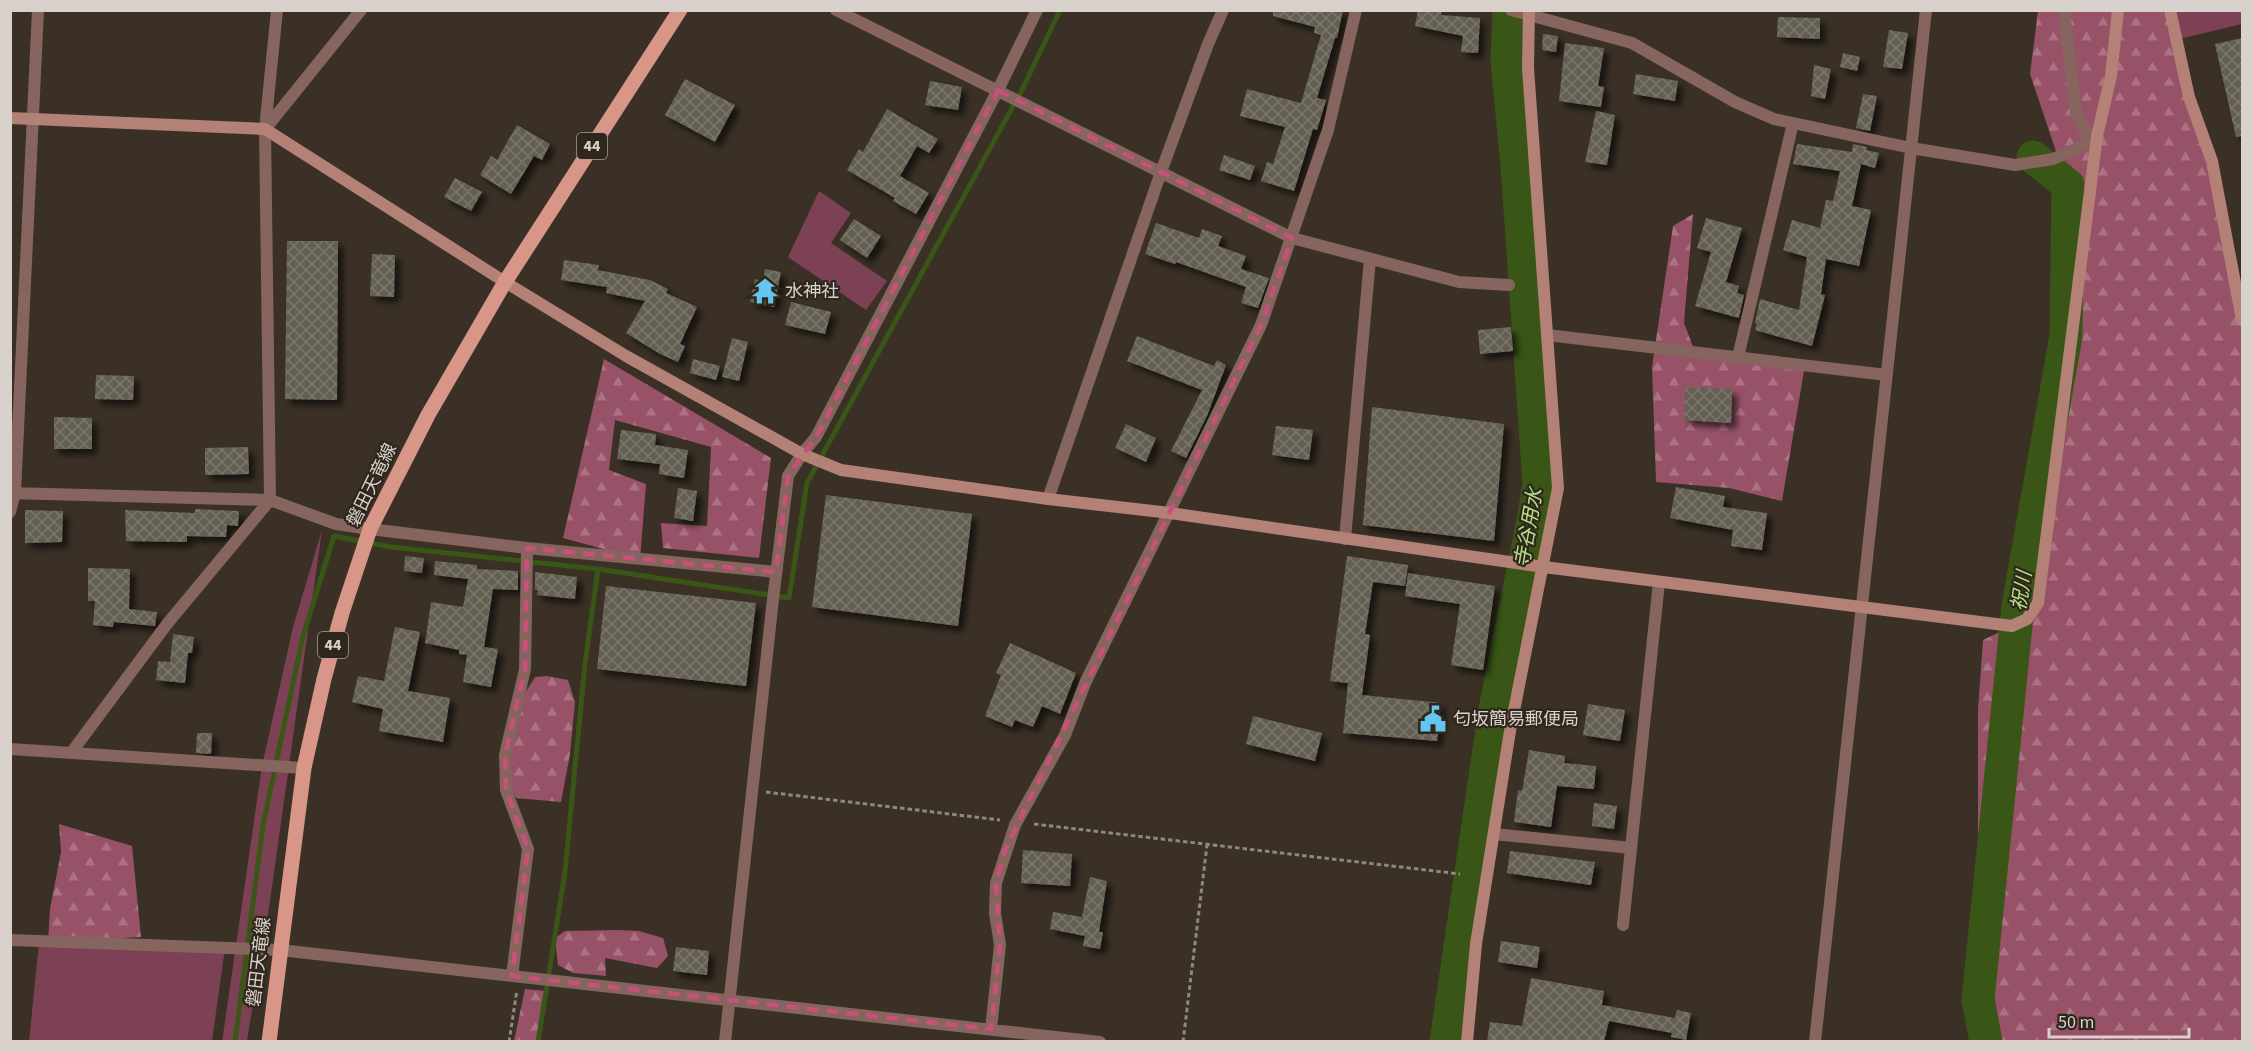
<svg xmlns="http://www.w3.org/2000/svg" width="2253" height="1052" viewBox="0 0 2253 1052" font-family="'Source Sans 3','Noto Sans JP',sans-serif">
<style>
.grass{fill:#7d4155}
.forest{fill:url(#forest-firs)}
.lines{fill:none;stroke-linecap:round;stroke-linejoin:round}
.stream{stroke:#395616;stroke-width:5}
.river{stroke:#395616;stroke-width:33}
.building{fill:url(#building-cross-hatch);filter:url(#shadow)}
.path{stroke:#908880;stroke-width:3;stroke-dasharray:4.5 3;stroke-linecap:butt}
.street{stroke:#85655e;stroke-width:12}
.secondary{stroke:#b38176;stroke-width:12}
.primary{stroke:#d79688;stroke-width:15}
.marked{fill:none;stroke:#c9507d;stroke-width:4.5;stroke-dasharray:12 8;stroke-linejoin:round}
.labels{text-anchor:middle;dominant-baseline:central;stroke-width:4.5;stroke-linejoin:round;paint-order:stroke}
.shield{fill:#2f261c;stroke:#a69e97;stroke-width:1.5}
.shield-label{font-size:16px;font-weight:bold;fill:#d9d2cc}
.poi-label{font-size:18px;fill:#d9d2cc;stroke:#2f261c;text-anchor:start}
.street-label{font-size:18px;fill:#d9d2cc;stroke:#2f261c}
.water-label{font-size:20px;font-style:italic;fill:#b5e289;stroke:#2f261c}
</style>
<defs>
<pattern id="forest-firs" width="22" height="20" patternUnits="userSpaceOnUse" patternTransform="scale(1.5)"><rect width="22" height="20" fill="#975268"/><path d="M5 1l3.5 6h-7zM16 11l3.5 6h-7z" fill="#aa7283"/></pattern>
<pattern id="building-cross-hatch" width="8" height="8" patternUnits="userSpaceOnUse" patternTransform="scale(1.5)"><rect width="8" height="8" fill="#646153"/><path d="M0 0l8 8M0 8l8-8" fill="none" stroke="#7a776b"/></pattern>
<filter id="shadow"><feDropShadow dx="5.5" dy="5.5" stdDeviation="3" flood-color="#0009"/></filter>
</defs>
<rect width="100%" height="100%" fill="#3a3026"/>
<!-- grass -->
<path class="grass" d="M2170,11H2242V24L2175,40Z
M819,191L851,213L831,243L887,281L866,310L788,257Z
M322,530L270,901L247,1041L222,1042L262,766L293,627Z
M39,942L225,948L212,1041L29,1042Z"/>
<!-- forest -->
<path class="forest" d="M2038,11H2170L2184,60L2242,314V1041H1986L1978,999V709L1983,640L2037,614L2066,336L2070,193L2030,74Z
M1693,214L1684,323L1695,352L1805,365L1782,501L1729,488L1656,482L1652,367L1673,226Z
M604,359L771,458L759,558L663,548L661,523L707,526L711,447L615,420L609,470L646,484L640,559L563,538Z
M547,676L568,680L575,702L570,754L561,802L516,798L505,777L525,693L535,677Z
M59,824L132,846L141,937L48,942L50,909L61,852Z
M616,930L639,931L663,938L668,956L657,968L605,958L606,976L573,973L558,965L555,938L565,931Z
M525,989L546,991L538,1041H514Z"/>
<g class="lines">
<!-- stream -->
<path class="stream" d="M235,1042L263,825L303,636L334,536L391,547L598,569L789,598L807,483L1023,88L1060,10
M538,1042L565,872L585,663L598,569"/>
<!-- river -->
<path class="river" d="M1446,1042L1495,709L1534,516L1539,483L1517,166L1507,62L1509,10
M1986,1042L1978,999L2018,606L2066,336L2068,185L2033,157"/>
</g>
<!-- building -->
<path class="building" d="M1273,10H1343L1337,38H1335L1317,98L1326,100L1317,130L1313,129L1294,191L1261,181L1267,162L1273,164L1285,127L1240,116L1247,89L1301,103L1321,35L1314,33L1315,27L1273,16Z
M1418,10H1442L1441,15L1480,18L1478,53L1461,52L1463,36L1415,26Z
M1778,17L1820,18V39L1777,37Z
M1889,30L1908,33L1902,69L1883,67Z
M1543,34L1558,36L1556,52L1542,50Z
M2242,38V136L2236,137L2215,44Z
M1565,43L1604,48L1598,86L1604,87L1601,107L1559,101Z
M1843,53L1860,57L1857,71L1840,67Z
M1814,65L1831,69L1825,99L1811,96Z
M1636,74L1678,81L1675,101L1633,94Z
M685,79L735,105L715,142L665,115Z
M930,81L962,87L958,110L925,105Z
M1863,94L1877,96L1870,131L1856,128Z
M887,109L938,139L929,153L917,146L900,176L929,193L916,214L893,201L895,198L847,170L859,149L863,152Z
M1596,111L1615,115L1607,165L1585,162Z
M517,125L550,144L542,160L534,156L511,194L480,175L491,156L497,160Z
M1797,144L1852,152L1853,144L1867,147L1866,150L1879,153L1875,168L1861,164L1852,206L1871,210L1859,266L1826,259L1821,294L1825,295L1812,346L1755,330L1757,324L1755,323L1760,299L1799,310L1807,257L1783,250L1792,220L1820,228L1826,200L1833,201L1840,171L1793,164Z
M1224,155L1255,166L1250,180L1219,170Z
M455,178L482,192L471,211L444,197Z
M1706,218L1742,228L1726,282L1739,286L1737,293L1744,295L1739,318L1695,306L1711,252L1697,248Z
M854,219L881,236L867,258L840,240Z
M1156,223L1199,238L1202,229L1222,236L1218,246L1246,256L1241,269L1269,278L1258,308L1241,303L1246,287L1176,262L1175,264L1145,254Z
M287,241H338L337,400L285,399Z
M372,254L395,255L394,297L370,296Z
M564,260L599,265L598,270L650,280L668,289L666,293L697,307L680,344L685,346L678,362L660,354L626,333L645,301L606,293L607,287L561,280Z
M765,269L781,272L774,307L750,302L755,279L763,281Z
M791,302L831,312L825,334L785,325Z
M1511,327L1513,351L1480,354L1478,330Z
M1137,336L1214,366L1217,360L1226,365L1207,416L1186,458L1171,451L1202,390L1127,361Z
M732,338L748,342L739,381L722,377Z
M693,359L720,366L716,380L690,373Z
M96,375L134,376L133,400L95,399Z
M1685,387L1732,389L1731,423L1684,420Z
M1372,407L1504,424L1494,541L1363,525Z
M54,417L92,418V449H54Z
M1126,424L1156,438L1146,462L1115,448Z
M1276,426L1313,430L1309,460L1272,455Z
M621,430L656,434L655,445L688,450L684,478L659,474L660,464L617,459Z
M248,447L249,474L205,475V448Z
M1676,487L1725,496L1723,507L1767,513L1762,550L1731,546L1733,530L1670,518Z
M678,488L697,491L693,521L674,518Z
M826,495L972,514L958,626L812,607Z
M195,509L239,511L238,526L227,525L226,537L187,536V542L126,541L125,510L195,513Z
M25,510L63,511L62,542L25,543Z
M405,556L424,558L422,573L404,571Z
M1347,556L1408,565L1405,586L1373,582L1365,634L1370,635L1362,695L1441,703L1437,741L1343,733L1348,683L1330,681Z
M435,561L477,565V569L518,571V590L493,589L484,647L498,649L491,687L463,682L467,655L459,654V650L425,643L431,602L463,607L468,579L434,575Z
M88,568L130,569L129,609L157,612L155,626L114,622L113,627L93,625L95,601H88Z
M535,572L577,577L575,599L537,595L538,590H535Z
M1408,573L1495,586L1483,670L1451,665L1460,604L1405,596Z
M606,586L756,603L746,686L597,669Z
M395,627L420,632L408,691L450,698L443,742L379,731L383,709L352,702L358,676L384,681Z
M173,634L194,637L192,653H188L185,683L156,680L158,661L170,662Z
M1010,643L1076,673L1060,714L1042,706L1033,727L1015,720L1012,727L985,716L1001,675L996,673Z
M1588,704L1625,710L1620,741L1583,735Z
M1253,716L1322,733L1315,761L1246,744Z
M197,733H212L211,754L196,753Z
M1529,750L1565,756L1564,763L1596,766L1594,789L1557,786L1551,827L1514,822L1518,790L1522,791Z
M1594,803L1617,806L1614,829L1592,826Z
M1023,850L1072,854L1070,886L1021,883Z
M1510,851L1595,862L1591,885L1507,873Z
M1090,877L1107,881L1099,932H1103L1100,949L1083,946L1085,936L1050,929L1053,912L1082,917Z
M1501,941L1540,947L1537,968L1498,962Z
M676,947L709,951L707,975L673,971Z
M1531,978L1604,991L1602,1005L1675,1018L1677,1010L1691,1013L1686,1040L1671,1037L1672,1033L1609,1021L1604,1041H1487L1490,1022L1522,1026Z"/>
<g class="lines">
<!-- path -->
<path class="path" d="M766,792L1000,820
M1034,824L1460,874
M509,1042L517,990
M1183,1042L1207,845"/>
<!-- street -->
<path class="street" d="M836,10L1292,238L1459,282L1509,285
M1511,10L1632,43L1735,102L1774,119L1793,123L1911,148L2015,165L2053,159L2076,149L2097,136
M2064,10L2076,114L2090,141
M266,128L361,10
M1547,335L1887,375
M1738,357L1793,123
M10,493L270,500L336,524L370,529L527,548L776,572
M1048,499L1161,172L1208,44L1223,10
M10,512L15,493L38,10
M1345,539L1370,259
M10,749L304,768
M71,753L167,624L270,500L265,129L277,10
M1494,834L1631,848
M1623,925L1659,582
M10,940L280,950L1100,1042
M512,976L528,849L506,790L505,755L525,669L527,548
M991,1029L1000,945L995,913L996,883L1015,825L1065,735L1086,681L1261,325L1328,130L1356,10
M725,1042L772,608L788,476L802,454L816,437L998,90L1037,10
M1815,1042L1926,10"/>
<!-- secondary -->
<path class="secondary" d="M2170,10L2189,97L2212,161L2242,320
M10,118L265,129L505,282L626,356L802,454L841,470L1048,499L1170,513L1544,567L2012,626L2027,619L2038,603L2097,136L2111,76L2118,10
M1467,1042L1476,944L1510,731L1558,488L1528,68L1529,10"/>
<!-- primary -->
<path class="primary" d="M269,1042L304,768L324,679L342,613L370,529L428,415L505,282L680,10"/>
</g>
<!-- marked area -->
<path class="marked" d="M998,90L1292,238L1261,325L1005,850L996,883L1000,945L991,1029L512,976L528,849L506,790L505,755L525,669L527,548L776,572L788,476L816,437Z"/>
<!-- icons -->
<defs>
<g id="temple-bare" transform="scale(2.07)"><path d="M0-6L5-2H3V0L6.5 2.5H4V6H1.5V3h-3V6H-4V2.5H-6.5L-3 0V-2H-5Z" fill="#64c5ee" stroke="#2f261c" stroke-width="2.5" paint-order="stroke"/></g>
<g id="civic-bare" transform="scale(2.07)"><path d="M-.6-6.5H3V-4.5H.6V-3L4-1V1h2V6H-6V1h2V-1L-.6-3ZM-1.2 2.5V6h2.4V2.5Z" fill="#64c5ee" stroke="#2f261c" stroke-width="2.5" paint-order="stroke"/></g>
</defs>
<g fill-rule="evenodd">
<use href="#temple-bare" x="765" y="291"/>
<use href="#civic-bare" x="1433" y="719"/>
</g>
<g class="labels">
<!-- shield labels -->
<g class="shield">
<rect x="577" y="133" width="30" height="26" rx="4.5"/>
<rect x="318" y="632" width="30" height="26" rx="4.5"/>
</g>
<g class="shield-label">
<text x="592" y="146">44</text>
<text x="333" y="645">44</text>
</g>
<!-- poi labels -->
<g class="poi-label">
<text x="785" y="291">水神社</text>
<text x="1453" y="719">匂坂簡易郵便局</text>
</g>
<!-- street labels -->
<g class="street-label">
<text transform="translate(372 485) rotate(-64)">磐田天竜線</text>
<text transform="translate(259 962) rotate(-83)">磐田天竜線</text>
</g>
<!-- water labels -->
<g class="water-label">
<text transform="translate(1529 528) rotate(-80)">寺谷用水</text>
<text transform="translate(2022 591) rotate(-81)">祝川</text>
</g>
</g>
<!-- border -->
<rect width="2253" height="1052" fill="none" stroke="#d9d2cc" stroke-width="24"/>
<!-- scale -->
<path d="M2049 1028v9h140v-9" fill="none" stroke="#d9d2cc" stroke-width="3"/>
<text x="2058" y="1028" font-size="18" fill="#d9d2cc" stroke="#2f261c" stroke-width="4.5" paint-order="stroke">50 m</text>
</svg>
